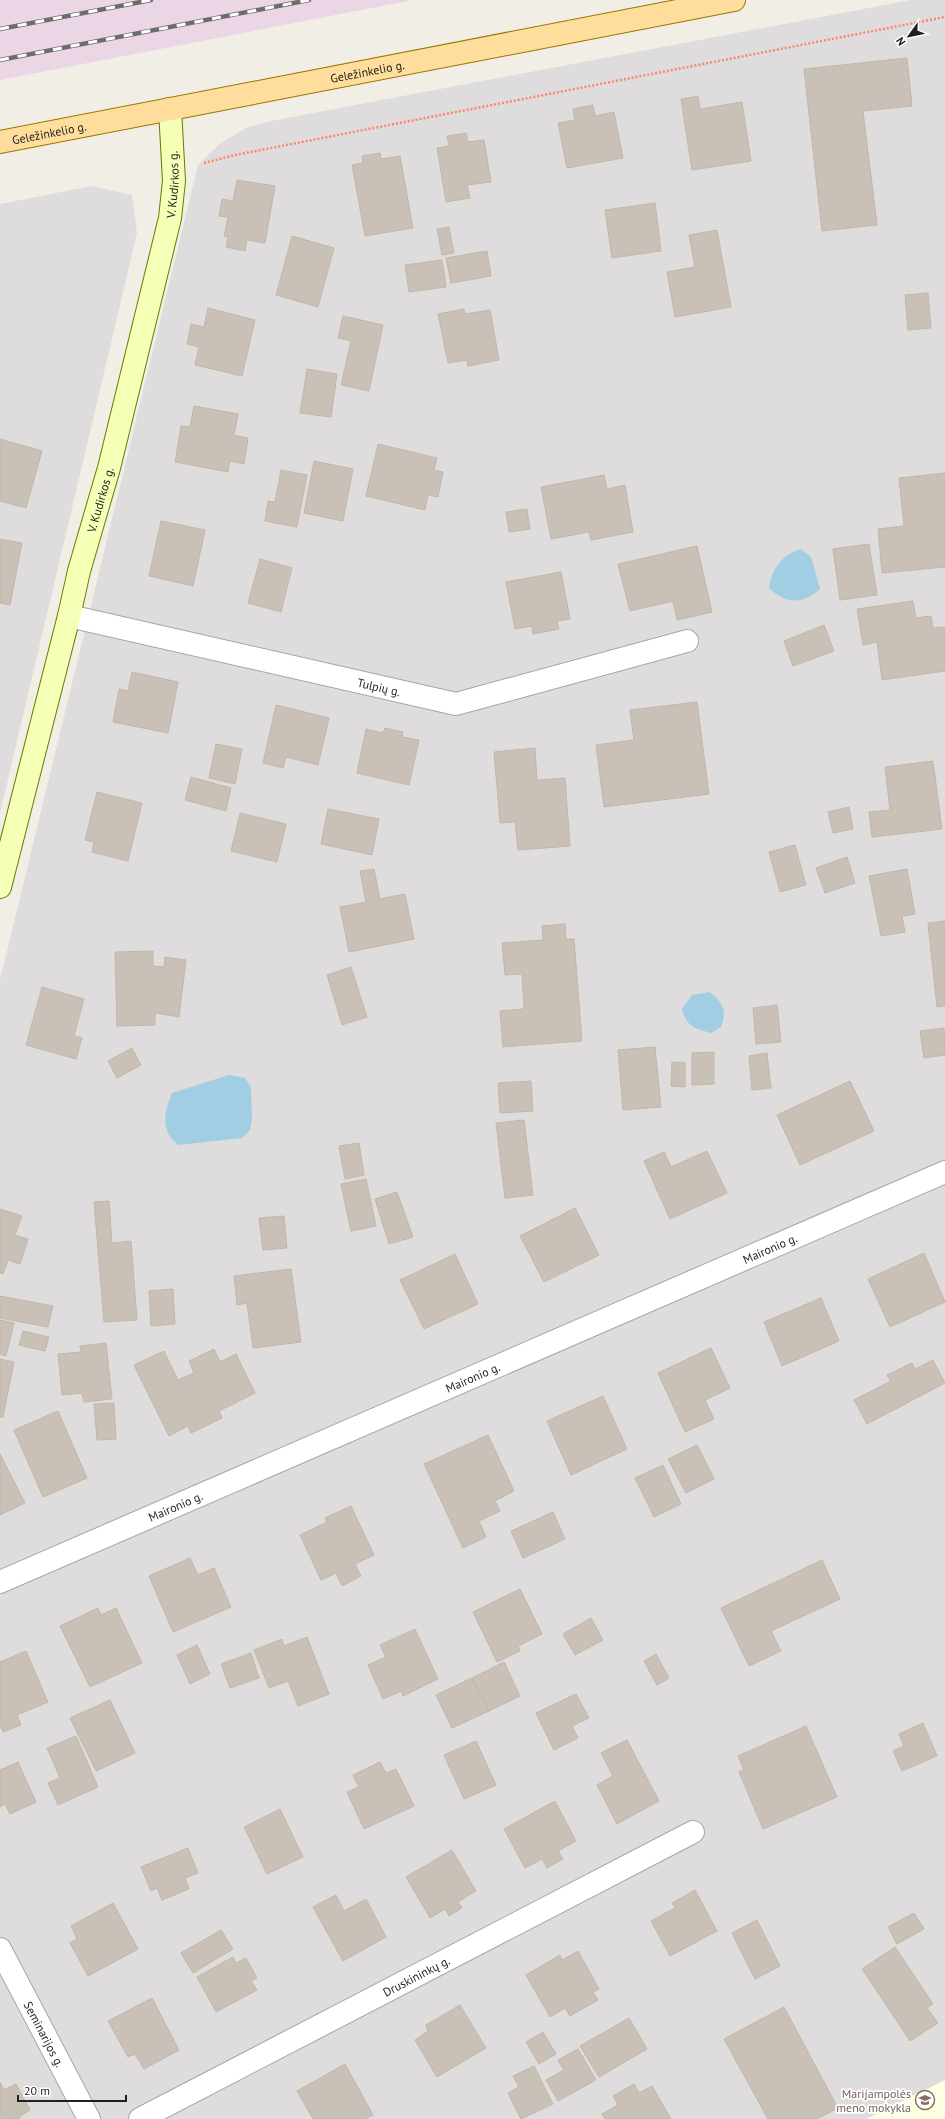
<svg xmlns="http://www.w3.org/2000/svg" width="945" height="2119" viewBox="0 0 945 2119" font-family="'PT Sans',sans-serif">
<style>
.residential{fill:#dedcdc}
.industrial{fill:#ebd6e5}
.education{fill:#fcffe0}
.water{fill:#a1cee3}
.building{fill:#c9c1b7;stroke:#c4b6a5}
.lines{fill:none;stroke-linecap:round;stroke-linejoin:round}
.minor-casing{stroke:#a6a6a6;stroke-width:24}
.secondary-casing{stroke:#647d00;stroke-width:24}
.primary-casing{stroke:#9b7500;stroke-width:24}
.path{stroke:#ff8568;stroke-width:2.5;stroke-dasharray:2 2;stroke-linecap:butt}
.minor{stroke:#fff;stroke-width:22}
.secondary{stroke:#f5ffb5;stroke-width:22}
.primary{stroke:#ffdd9c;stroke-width:22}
.rail-casing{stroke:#6d6d6d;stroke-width:4.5}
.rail{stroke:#fff;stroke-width:3;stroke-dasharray:9;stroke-linecap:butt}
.labels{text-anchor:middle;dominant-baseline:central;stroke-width:3.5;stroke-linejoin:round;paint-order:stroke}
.street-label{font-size:12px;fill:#1f1f1f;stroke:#fff}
.education-label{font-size:12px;fill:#785e54;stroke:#fff;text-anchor:end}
</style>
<rect width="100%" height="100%" fill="#f1eee5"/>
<!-- residential -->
<path class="residential" d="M911,0H945V2119H0V980L198,165L221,143L248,127L276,120Z
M92,186L132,195L137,233L0,813V204Z"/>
<!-- industrial -->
<path class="industrial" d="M4,0H413L0,80V1Z"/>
<!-- education -->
<path class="education" d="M945,2080V2119H866Z"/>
<!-- water -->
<path class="water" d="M801,549L811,557L820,589C802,605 786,604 769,588C772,568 782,555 801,549Z
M710,992C724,1004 727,1010 721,1027L711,1033C694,1028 687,1027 682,1009L692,995Z
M229,1075L245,1078L251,1087L252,1119L250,1130L242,1138L178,1145C160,1130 164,1113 172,1093Z"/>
<!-- building -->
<path class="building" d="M907,58L912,106L863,111L877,225L822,231L804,69Z
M698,96L700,109L742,102L751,161L692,170L681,99Z
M593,105L595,116L614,112L623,158L567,168L558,123L575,120L573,109Z
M466,133L468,142L484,140L491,182L467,185L470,198L446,202L437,148L449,146L447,136Z
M380,153L381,159L400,156L413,228L365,236L352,165L363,163L362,156Z
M237,180L275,186L265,243L247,240L245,251L226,247L228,237L224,236L228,217L219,216L222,199L233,201Z
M655,203L661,251L612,258L605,210Z
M449,227L454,253L442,255L437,229Z
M717,230L731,307L675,317L667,272L695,267L689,235Z
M292,236L334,248L318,307L276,295Z
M487,251L491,276L451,283L446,258Z
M442,260L446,287L409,292L405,265Z
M928,293L931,328L908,330L905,295Z
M208,308L255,320L242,376L195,365L199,347L187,344L191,324L204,327Z
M464,309L465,314L490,310L499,360L468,366L467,360L448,363L438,314Z
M343,316L383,325L369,391L341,385L351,341L338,338Z
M307,369L337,374L331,417L300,413Z
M194,406L238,414L234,435L248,438L244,464L230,461L228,472L175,462L181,426L190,427Z
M0,439L42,451L26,508L0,501Z
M378,444L437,458L434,470L443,472L438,497L428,495L425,510L366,496Z
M314,461L353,469L343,521L304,513Z
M281,470L307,475L297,527L265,521L268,501L275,502Z
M945,473V567L882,573L878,529L904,526L899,478Z
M604,475L607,489L625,485L633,532L591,540L589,532L551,539L541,487Z
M527,509L530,529L509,532L506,512Z
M161,521L205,530L193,586L149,576Z
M0,539L22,543L10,605L0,603Z
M869,544L877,595L840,600L833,549Z
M697,546L712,612L677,620L673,601L630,611L618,564Z
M260,559L292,568L281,612L248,603Z
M561,572L570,619L557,621L559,629L533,634L532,626L515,629L506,582Z
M913,601L916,618L931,616L933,628L945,627V671L882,680L877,642L863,645L857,609Z
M824,625L834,651L793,666L784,641Z
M132,672L178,682L168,733L113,722L119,689L128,691Z
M697,702L709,794L604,807L596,745L634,740L630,710Z
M276,705L329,718L318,765L286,757L283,768L263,763Z
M385,728L403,732L402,737L419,740L409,785L357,773L366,729L383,733Z
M216,744L242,749L235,784L209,778Z
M535,748L537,780L565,778L570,846L518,850L515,822L500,823L494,752Z
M933,761L942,829L872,837L869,812L890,810L885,767Z
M191,777L231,788L226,811L185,800Z
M97,792L142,803L128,861L92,852L94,842L85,840Z
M849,807L853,829L833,833L828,812Z
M328,809L379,819L372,855L321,844Z
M240,813L286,824L277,862L231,851Z
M795,845L806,885L780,892L769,852Z
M847,857L855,883L825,893L816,868Z
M374,869L380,899L405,894L414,939L349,952L340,907L366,902L360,871Z
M907,869L915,914L902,916L905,932L881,936L869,876Z
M945,921V1006L937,1007L928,923Z
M565,924L566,939H574L582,1041L503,1047L500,1011L524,1009L522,974L505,975L502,943L543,940L542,926Z
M153,951V966L164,967L165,957L186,960L179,1017L155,1013V1025L117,1026L115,952Z
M351,967L367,1017L342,1025L327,975Z
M42,987L84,999L74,1036L82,1038L76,1059L26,1045Z
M777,1005L781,1042L756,1044L753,1008Z
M944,1028L945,1055L924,1058L920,1031Z
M655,1047L661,1107L623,1110L618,1050Z
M132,1048L141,1065L117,1078L108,1061Z
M714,1052V1084L692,1085V1053Z
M767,1053L771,1088L752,1090L749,1056Z
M672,1062L685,1063V1087L671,1086Z
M531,1081L533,1111L500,1113L498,1083Z
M850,1081L874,1131L800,1165L777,1115Z
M524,1120L533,1195L505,1198L496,1123Z
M359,1143L364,1175L345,1179L339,1146Z
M707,1151L727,1193L670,1219L644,1161L664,1152L671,1167Z
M366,1179L376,1226L351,1231L341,1184Z
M397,1192L413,1237L389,1244L375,1199Z
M109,1201L112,1243L131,1241L137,1320L104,1322L94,1202Z
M575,1208L599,1255L544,1282L520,1236Z
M0,1209L22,1216L15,1235L28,1239L20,1264L8,1260L3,1274L0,1273Z
M284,1216L287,1248L263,1250L259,1218Z
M924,1253L945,1302L890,1327L868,1279Z
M455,1254L478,1304L424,1329L400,1280Z
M291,1269L301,1342L253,1348L247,1303L237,1305L234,1276Z
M173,1289L175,1324L151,1326L149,1291Z
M0,1296L53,1306L48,1327L0,1318Z
M821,1298L839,1341L782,1366L764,1322Z
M0,1320L14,1323L6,1356L0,1354Z
M23,1331L49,1337L45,1351L19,1345Z
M106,1343L112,1399L84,1402L82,1393L62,1395L58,1354L81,1352L80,1346Z
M711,1348L730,1388L705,1400L714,1419L685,1432L658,1373Z
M214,1349L220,1362L236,1354L255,1393L219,1411L222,1418L191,1433L188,1426L169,1436L134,1365L164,1351L178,1380L194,1373L189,1361Z
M0,1359L14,1362L3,1417H0Z
M933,1360L945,1383L867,1424L854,1400L891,1381L887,1375L912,1363L915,1369Z
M603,1396L627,1449L571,1475L547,1421Z
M114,1403L116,1439L97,1440L94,1404Z
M58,1411L87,1478L43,1497L14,1430Z
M488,1435L514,1491L495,1501L500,1511L479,1521L486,1537L463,1548L424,1464Z
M697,1445L714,1479L686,1493L668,1459Z
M0,1454L25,1503L0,1515Z
M663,1465L681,1504L654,1517L635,1478Z
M351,1506L374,1555L355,1564L361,1576L342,1586L336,1573L321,1580L300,1535L327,1522L325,1518Z
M553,1512L565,1539L523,1558L511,1531Z
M190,1558L198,1575L214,1568L231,1607L173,1632L149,1576Z
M822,1560L840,1599L771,1631L781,1651L749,1666L721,1608Z
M520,1589L542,1634L518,1646L520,1651L497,1662L473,1612Z
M98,1608L101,1615L116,1608L142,1663L90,1687L60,1626Z
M591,1618L603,1640L575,1655L563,1634Z
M415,1629L438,1679L403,1696L401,1691L383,1699L368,1665L386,1657L380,1645Z
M307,1637L329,1694L298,1706L288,1681L269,1688L254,1650L282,1639L284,1646Z
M197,1645L210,1674L190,1684L177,1655Z
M26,1651L48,1702L17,1715L21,1725L3,1732L0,1724V1662Z
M251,1653L259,1678L230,1688L221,1664Z
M656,1654L669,1678L657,1685L644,1661Z
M504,1662L520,1696L489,1711L472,1678Z
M472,1678L489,1711L452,1728L436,1695Z
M576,1694L589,1718L572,1726L578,1738L554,1750L536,1713Z
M110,1700L135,1753L96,1771L70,1718Z
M923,1723L937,1756L902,1771L893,1751L904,1746L899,1734Z
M806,1726L837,1797L763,1829L739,1772L744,1770L738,1756Z
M76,1736L98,1787L58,1805L48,1783L60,1778L47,1748Z
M627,1740L659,1801L617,1824L597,1785L613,1776L601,1753Z
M476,1741L496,1785L464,1799L444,1755Z
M18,1762L36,1802L10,1814L5,1804L0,1807V1770Z
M380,1762L386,1773L396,1769L414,1806L364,1829L347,1792L359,1787L353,1775Z
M555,1801L576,1841L558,1851L563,1859L547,1868L542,1859L525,1868L504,1829Z
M280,1809L303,1857L267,1874L244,1827Z
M188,1848L198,1873L185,1878L189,1889L162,1900L157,1888L151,1891L141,1867Z
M452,1850L476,1891L458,1902L462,1908L449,1916L445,1909L430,1918L406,1877Z
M695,1890L717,1931L670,1956L651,1921L675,1908L672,1903Z
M336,1895L344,1911L366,1899L386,1937L343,1961L313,1907Z
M113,1903L138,1949L88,1976L70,1943L77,1939L71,1926Z
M914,1913L924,1929L897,1944L888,1927Z
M757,1920L780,1966L755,1979L732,1933Z
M221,1930L233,1949L193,1973L181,1953Z
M895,1947L933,2004L927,2008L938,2023L910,2041L862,1969Z
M578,1951L599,1989L593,1992L598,2000L570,2016L565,2008L550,2017L526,1975L560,1955L562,1960Z
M233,1957L236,1963L246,1958L257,1978L251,1981L257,1990L216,2012L197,1977Z
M152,1998L179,2050L144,2069L135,2054L128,2057L108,2021Z
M460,2005L486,2048L437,2077L415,2040L428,2031L426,2025Z
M784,2007L838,2108L817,2119H768L724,2039Z
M629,2018L647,2049L599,2077L580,2046Z
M543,2032L556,2054L539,2064L526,2042Z
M578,2049L596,2080L558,2101L546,2080L564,2070L558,2060Z
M345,2064L373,2115L365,2119H313L297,2091Z
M534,2066L553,2104L521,2119L508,2093L519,2087L513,2076Z
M0,2082L4,2090L16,2084L30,2110L19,2117L20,2119H0Z
M634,2084L639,2093L652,2086L671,2119H605L602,2114L618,2105L613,2096Z"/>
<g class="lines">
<!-- minor casing -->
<g class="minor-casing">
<g id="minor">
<path id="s1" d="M69,616L456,704L687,641"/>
<path id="s2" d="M0,1582L945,1172"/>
<path id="s3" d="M0,1949L89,2119"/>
<path id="s4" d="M140,2119L693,1832"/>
</g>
</g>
<!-- secondary casing -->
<g class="secondary-casing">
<g id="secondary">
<path id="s5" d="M0,887L69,616L79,571L109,468L170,218L174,181L170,109"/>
</g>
</g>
<!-- primary casing -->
<g class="primary-casing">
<g id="primary">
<path id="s6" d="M0,142L734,0"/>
</g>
</g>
<!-- path -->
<path class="path" d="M204,163L235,155L945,17"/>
<!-- minor -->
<use href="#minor" class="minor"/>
<!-- secondary -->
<use href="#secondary" class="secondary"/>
<!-- primary -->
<use href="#primary" class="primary"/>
<!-- rail casing -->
<g class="rail-casing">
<path id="rail" d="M0,29L151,0
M0,60L309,0"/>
</g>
<!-- rail -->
<use href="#rail" class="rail"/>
</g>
<!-- icons -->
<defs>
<g id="school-ring" transform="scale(1)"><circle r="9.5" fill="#fff" stroke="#8d6e63" stroke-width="1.5"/><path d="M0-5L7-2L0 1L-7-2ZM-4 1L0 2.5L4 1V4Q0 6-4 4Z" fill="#8d6e63"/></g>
</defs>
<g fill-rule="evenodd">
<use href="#school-ring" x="925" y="2100"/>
</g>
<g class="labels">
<!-- street labels -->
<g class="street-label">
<text stroke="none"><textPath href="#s6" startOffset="374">Geležinkelio g.</textPath></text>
<text stroke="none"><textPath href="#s6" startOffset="50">Geležinkelio g.</textPath></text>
<text stroke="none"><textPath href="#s5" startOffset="724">V. Kudirkos g.</textPath></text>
<text stroke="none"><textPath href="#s5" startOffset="400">V. Kudirkos g.</textPath></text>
<text stroke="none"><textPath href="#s1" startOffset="318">Tulpių g.</textPath></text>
<text stroke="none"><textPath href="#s2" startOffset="839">Maironio g.</textPath></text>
<text stroke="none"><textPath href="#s2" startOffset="515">Maironio g.</textPath></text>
<text stroke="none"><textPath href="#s2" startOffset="191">Maironio g.</textPath></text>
<text stroke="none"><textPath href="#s4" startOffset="311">Druskininkų g.</textPath></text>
<text stroke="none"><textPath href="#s3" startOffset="96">Seminarijos g.</textPath></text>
</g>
<!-- education labels -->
<g class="education-label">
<text x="911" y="2093">Marijampolės<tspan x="911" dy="14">meno mokykla</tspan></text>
</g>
</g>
<!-- north arrow -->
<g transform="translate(909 36) rotate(237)" stroke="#ffffff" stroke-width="3" paint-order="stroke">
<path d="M0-3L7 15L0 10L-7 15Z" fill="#1f1f1f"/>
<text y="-6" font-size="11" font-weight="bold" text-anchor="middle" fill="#1f1f1f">N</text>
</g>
<!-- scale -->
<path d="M18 2095v6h108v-6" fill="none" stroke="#1f1f1f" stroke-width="2"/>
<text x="24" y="2095" font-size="12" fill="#1f1f1f" stroke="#ffffff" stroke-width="3" paint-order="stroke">20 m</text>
</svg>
